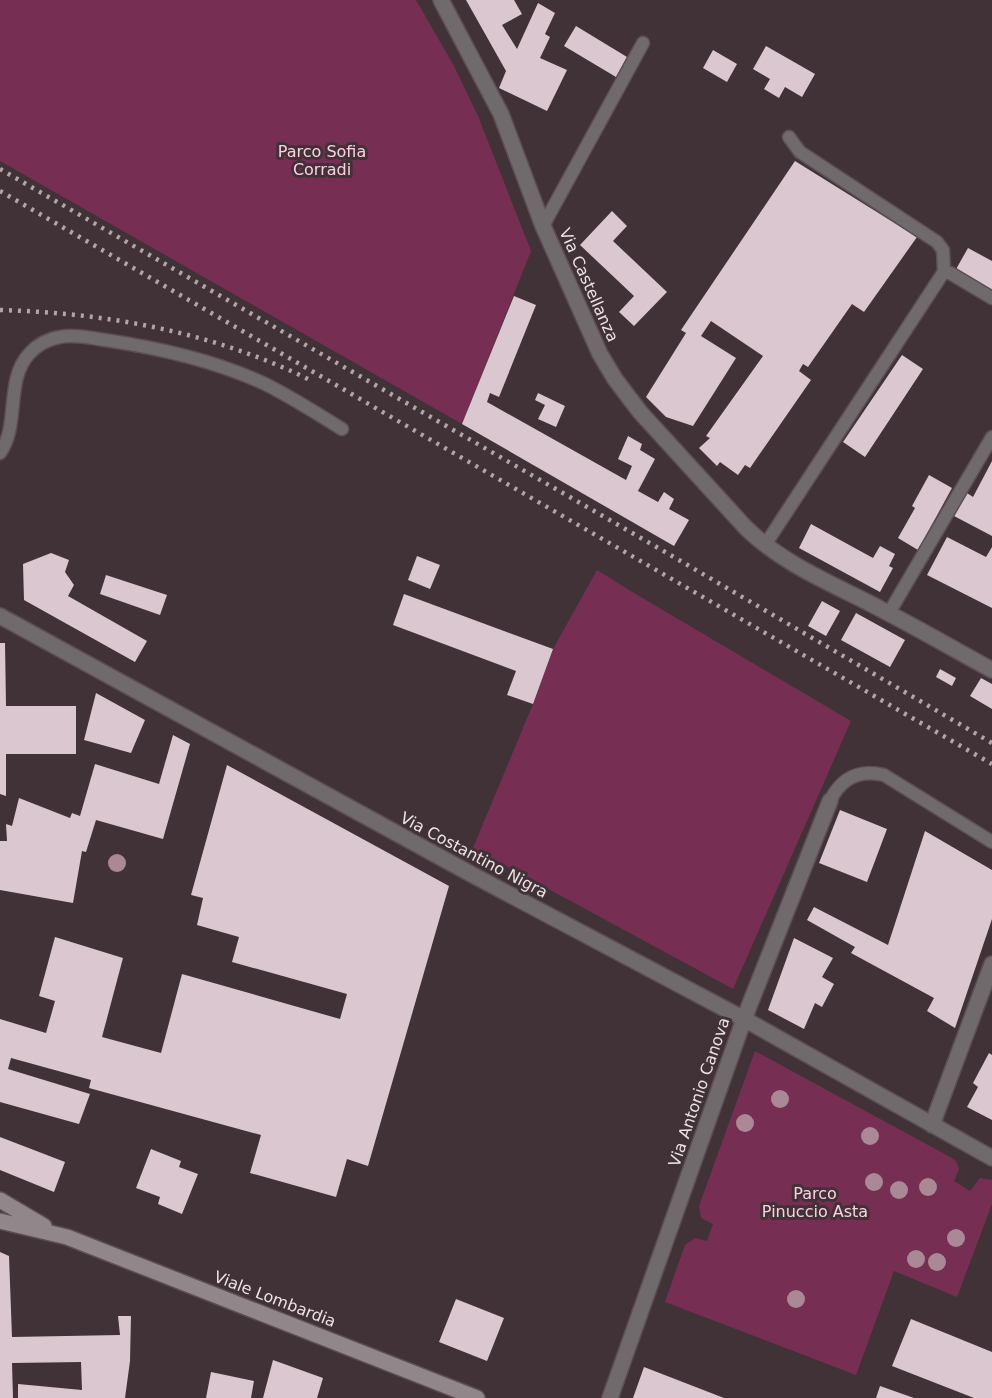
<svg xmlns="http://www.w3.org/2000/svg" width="992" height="1398" viewBox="0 0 992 1398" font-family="'DejaVu Sans',sans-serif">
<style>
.green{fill:#772e53}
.building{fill:#dac7cf}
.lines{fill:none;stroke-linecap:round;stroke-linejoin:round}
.lane-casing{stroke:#5c4e54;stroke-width:15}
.street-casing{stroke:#5c4e54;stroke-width:18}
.secondary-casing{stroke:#5c4e54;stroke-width:18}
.lane{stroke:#716a6d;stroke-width:12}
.street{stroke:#716a6d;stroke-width:15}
.secondary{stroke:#91868a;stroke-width:15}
.rail{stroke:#b0a5a9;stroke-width:4.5;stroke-dasharray:3 6;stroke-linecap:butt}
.tree{fill:#aa8896}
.labels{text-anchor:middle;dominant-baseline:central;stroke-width:6;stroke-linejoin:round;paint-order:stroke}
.park-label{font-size:16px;fill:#ffcee2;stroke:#413238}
.street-label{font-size:16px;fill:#ece2e6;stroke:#413238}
</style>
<rect width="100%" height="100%" fill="#413238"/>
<!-- green -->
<path class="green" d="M0,0H416L454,66L478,116L531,251L462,424L0,161Z
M597,570L629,590L851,721L733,989L473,848L533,704L553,649Z
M755,1051L952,1158L956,1161L959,1169L954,1181L970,1191L980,1178L992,1180V1204L957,1297L894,1271L856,1375L665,1302L685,1245L695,1238L707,1241L713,1224L701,1218L699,1206Z"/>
<!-- building -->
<path class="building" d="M466,0H514L522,14L502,25L517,49L538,3L555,13L545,34L550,37L540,58L567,70L547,111L499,88L506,71Z
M576,26L627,57L616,77L564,46Z
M766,46L815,74L802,97L785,87L779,98L764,89L770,79L753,69Z
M713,50L737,64L727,82L703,68Z
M795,161L917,237L864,312L852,304L808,367L803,364L799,371L811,380L750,468L745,465L738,475L720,462L717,466L699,448L710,438L706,436L763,356L711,321L701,336L736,358L693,426L666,417L646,397L686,333L681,330Z
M612,211L627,226L613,241L667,292L634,326L619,312L634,296L580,245Z
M968,248L992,261V292L955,271Z
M514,296L536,305L499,397L490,393L487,402L626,480L632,466L618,459L628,436L642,444L640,450L655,459L638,491L658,502L664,492L674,499L669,509L689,520L674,546L462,424Z
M902,355L923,369L865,457L843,442Z
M538,393L565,406L556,427L538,419L545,405L535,400Z
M992,461V536L954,516L967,493L973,497Z
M929,475L952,488L918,550L898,538L915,508L912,506Z
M811,524L873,558L880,546L895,554L889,566L893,568L880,592L799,548Z
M947,537L986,557L992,547V608L927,575Z
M51,553L69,560L65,572L74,585L68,596L147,641L135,662L24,600L23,564Z
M417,556L440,565L430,589L408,580Z
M106,575L167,595L160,615L100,594Z
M404,594L553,649L533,704L507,695L516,671L393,625Z
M822,601L840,611L826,636L808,626Z
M856,613L905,640L890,667L841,640Z
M0,643H5L6,706H76V754H6V796L0,794Z
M940,669L956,678L952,686L936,677Z
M981,678L992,684V709L970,696Z
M96,693L145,720L131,753L84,740Z
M173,735L190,744L163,839L96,820L86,852L82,851L73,903L0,890V841H7L6,824L12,826L19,798L70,818L72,813L80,816L95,764L159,784Z
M227,765L449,886L368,1166L347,1159L336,1197L250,1173L261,1135L89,1088L91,1080L11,1058L8,1069L90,1094L79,1124L0,1102V1019L46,1033L55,1001L39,996L55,937L123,958L102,1037L161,1053L182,974L340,1019L347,994L232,962L239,937L197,925L203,898L191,895Z
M840,810L887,829L867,882L819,863Z
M925,831L992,870V919L955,1028L927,1011L934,998L851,953L855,947L807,920L814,907L888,945Z
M794,938L833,958L822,977L834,984L822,1007L815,1003L804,1029L768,1010Z
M989,1053L992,1055V1120L967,1107L978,1087L973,1083Z
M0,1137L65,1162L54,1192L0,1170Z
M151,1149L181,1161L179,1167L198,1174L182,1214L158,1204L160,1197L136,1188Z
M0,1252L9,1256L12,1337L120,1335L118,1316H131L130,1361L125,1398H18V1384L82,1390L81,1362L12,1363L13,1398H0Z
M456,1299L504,1318L487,1361L439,1342Z
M911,1319L992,1352V1398H974L892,1366Z
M273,1360L323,1378L317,1398H263Z
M644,1367L724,1398H633Z
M211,1372L254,1381L251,1398H206Z
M880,1386L914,1398H876Z"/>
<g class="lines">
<!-- lane casing -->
<g class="lane-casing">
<path id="lane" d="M789,137L800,152L937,242L943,250L944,272
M543,226L643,43
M0,453C20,425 5,380 29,354C37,345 48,339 60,337C75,334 90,338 105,340C159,348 213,360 263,383C290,396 316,413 342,429
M765,545L943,273H950L992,298
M889,613L992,437
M830,801C841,778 859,769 884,775L992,842"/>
</g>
<!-- street casing -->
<g class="street-casing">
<path id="street" d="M441,0L501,114L543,226L600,354L615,379L640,412L746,528C782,563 828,582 871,604C912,625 952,648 992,670
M0,616L471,874L744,1019L992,1158
M932,1125L992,964
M610,1398L744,1019L830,801"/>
</g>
<!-- secondary casing -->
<g class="secondary-casing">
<path id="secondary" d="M0,1200L44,1226
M0,1221L67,1237L477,1398"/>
</g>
<!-- lane -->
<use href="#lane" class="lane"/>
<!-- street -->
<use href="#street" class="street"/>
<!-- secondary -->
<use href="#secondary" class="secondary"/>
<!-- rail -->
<path class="rail" d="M0,169L667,553L992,743
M0,191L992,764
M0,310C107,313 213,332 310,380"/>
</g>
<!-- trees -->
<g class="tree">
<circle cx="117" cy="863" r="9"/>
<circle cx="780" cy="1099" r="9"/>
<circle cx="745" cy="1123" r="9"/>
<circle cx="870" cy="1136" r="9"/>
<circle cx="874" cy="1182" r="9"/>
<circle cx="928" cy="1187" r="9"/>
<circle cx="899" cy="1190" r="9"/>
<circle cx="956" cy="1238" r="9"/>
<circle cx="916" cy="1259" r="9"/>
<circle cx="937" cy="1262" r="9"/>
<circle cx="796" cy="1299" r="9"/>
</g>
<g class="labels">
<!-- park labels -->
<g class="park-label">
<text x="322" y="151">Parco Sofia<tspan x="322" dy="18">Corradi</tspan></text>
<text x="815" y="1193">Parco<tspan x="815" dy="18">Pinuccio Asta</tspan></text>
</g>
<!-- street labels -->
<g class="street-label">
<text transform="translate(589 285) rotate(66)">Via Castellanza</text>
<text transform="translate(474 855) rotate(28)">Via Costantino Nigra</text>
<text transform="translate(699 1092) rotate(-71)">Via Antonio Canova</text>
<text transform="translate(275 1299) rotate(21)">Viale Lombardia</text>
</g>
</g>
</svg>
